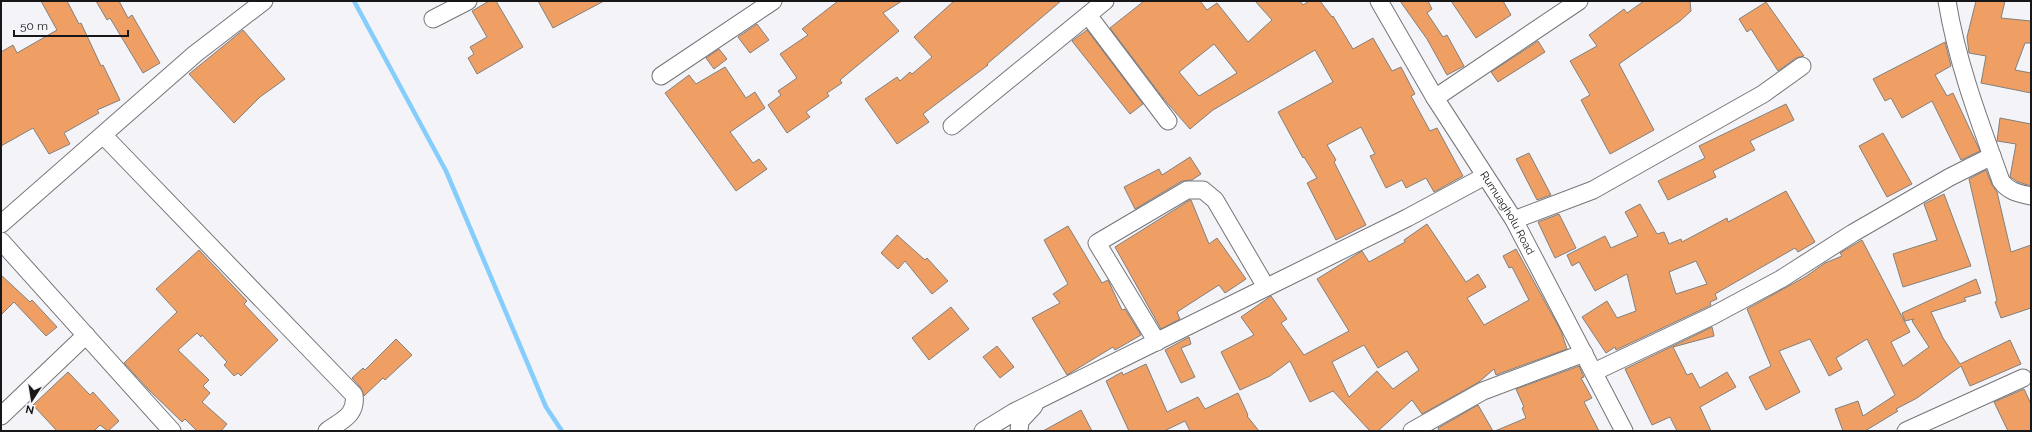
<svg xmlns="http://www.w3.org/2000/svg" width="2032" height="432" viewBox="0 0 2032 432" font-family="Raleway,sans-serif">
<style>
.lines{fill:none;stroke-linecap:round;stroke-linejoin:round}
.stream{stroke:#85cdfc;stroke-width:4.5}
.building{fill:#ef9f63;stroke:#83807d;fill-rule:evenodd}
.minor-casing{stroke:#757579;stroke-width:19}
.minor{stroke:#fff;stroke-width:17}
.labels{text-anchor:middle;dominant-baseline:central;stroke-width:3.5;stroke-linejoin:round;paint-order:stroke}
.street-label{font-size:11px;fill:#171719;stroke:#f3f3f8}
</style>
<rect width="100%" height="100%" fill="#f3f3f8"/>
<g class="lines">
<!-- stream -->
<path class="stream" d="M354,1L446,171L546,407L562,431"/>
</g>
<!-- building -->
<path class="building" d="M41,1H67L79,24L81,23L101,66L103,65L120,100L97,110L99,113L64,133L70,144L49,154L33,128L1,146V52L13,45L17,53L57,30Z
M96,1H119L128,18L132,15L160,63L143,73L110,18L107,20Z
M489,1H496L523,47L477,74L468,58L474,54L470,47L487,37L472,11Z
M538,1H604L553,28Z
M838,1H902L883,13L899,31L840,80L842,83L827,93L829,96L806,112L810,117L787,133L768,105L781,95L778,91L797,78L780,54L808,35L802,29Z
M954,1H1061L987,64L988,65L923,114L929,122L897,144L865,99L897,77L900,81L910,72L912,74L932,57L914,37Z
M1144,1H1200L1207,10L1217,3L1248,42L1272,20L1255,1H1300L1303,5L1309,1H1320L1332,17L1333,16L1353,49L1373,38L1392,71L1401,67L1415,94L1411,96L1430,131L1437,128L1463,176L1434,192L1426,178L1406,188L1402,180L1386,188L1370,156L1375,154L1361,127L1327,145L1336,160L1334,162L1366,225L1336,240L1307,183L1317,178L1304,157L1303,158L1278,112L1333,82L1315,50L1213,110L1190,129L1163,98L1110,28ZM1214,44L1237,73L1199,96L1179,72Z
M1400,1H1428L1432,9L1427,13L1443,37L1447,35L1464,66L1447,75L1427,39Z
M1451,1H1503L1511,15L1476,38Z
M1644,1H1690L1691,11L1680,21L1619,64L1654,130L1610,154L1581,100L1590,95L1570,61L1597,46L1589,35L1624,9L1627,13Z
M1976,1H2005L2001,18L2031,21V43H2025L2015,70L2031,73V93L1981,83L1986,56L1969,53L1967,37Z
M1766,2L1804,56L1796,58L1778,71L1751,29L1747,32L1739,19Z
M757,24L769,40L750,53L738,37Z
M243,30L285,79L260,97L234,123L189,74Z
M1087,30L1143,104L1130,114L1072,41Z
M1538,41L1545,52L1498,82L1491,72Z
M1945,42L1951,66L1935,75L1947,96L1953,93L1980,151L1961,160L1932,101L1902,118L1891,98L1885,101L1873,79Z
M719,49L727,59L714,69L706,58Z
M725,67L746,98L755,92L765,108L730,132L753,163L759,159L767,169L736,191L665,93L689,75L696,84Z
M1786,104L1794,120L1750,141L1755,150L1713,171L1716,177L1668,200L1658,181L1705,158L1699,146Z
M2000,118L2031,124V186L2018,182L2010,177L2016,144L1997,141Z
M1883,133L1912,184L1887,197L1859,146Z
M1529,153L1551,195L1537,200L1516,159Z
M1190,157L1201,174L1192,180L1182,181L1135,209L1124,187L1159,169L1162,175Z
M1986,170L1992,185L1997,192L2011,252L2031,245V308L2001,318L1995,302L1997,301L1969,179Z
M1786,191L1815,242L1798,252L1795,248L1715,294L1717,299L1710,302L1711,305L1707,307L1616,350L1615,347L1606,353L1582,317L1607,301L1617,318L1636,311L1627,274L1595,291L1579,262L1572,266L1567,255L1605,236L1611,248L1638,236L1625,212L1640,204L1657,234L1664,232L1669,244L1681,239L1682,242L1727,218L1728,222ZM1696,261L1707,284L1676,294L1669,272Z
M1944,194L1971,266L1903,287L1893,254L1937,240L1924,204Z
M1190,200H1191L1209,244L1217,238L1246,279L1225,293L1219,285L1177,312L1180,319L1161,329L1115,247Z
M1559,214L1576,248L1555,258L1538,222Z
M1427,224L1466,282L1478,274L1486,287L1467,298L1484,325L1529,300L1512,267L1509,268L1503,256L1516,249L1561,331L1567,349L1496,375L1494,369L1479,382L1422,414L1412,400L1378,431H1370L1333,391L1310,402L1290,361L1270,376L1240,390L1221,352L1254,335L1241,317L1271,296L1287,319L1281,323L1304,355L1349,331L1317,279L1362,251L1369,262L1405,242L1404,240ZM1364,345L1378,368L1407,351L1419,370L1393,389L1377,371L1349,397L1332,362Z
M1068,226L1102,283L1108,280L1122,310L1125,309L1141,335L1115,350L1113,347L1067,375L1032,318L1060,303L1053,294L1068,284L1044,240Z
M897,235L925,260L927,258L948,281L932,294L905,261L898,269L881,253Z
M1862,240L1910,332L1891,342L1903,366L1929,347L1912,321L1914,319L1905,321L1902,313L1976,279L1981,293L1964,298L1966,301L1931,312L1943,338L1960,364L2010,340L2021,364L1970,386L1961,366L1917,398L1896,409L1898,411L1865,431H1843L1835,409L1858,401L1863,416L1895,395L1867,339L1836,358L1842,369L1829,376L1810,339L1779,351L1800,392L1766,410L1749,377L1771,366L1747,309L1805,277L1825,263L1842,256L1840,253Z
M199,250L247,301L244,304L278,340L241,376L238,373L234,376L224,365L227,362L202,335L201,337L197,333L178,350L209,380L203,386L210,393L202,402L227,424L221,431H197L185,419L182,422L148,389L124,363L177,312L156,289Z
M1,275L30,302L32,300L57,327L46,336L14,302L1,315Z
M951,307L969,329L929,360L912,338Z
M1712,327L1714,336L1673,347L1687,375L1692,373L1700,388L1727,372L1736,387L1700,407L1711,431H1677L1670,417L1652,425L1625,369Z
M1189,337L1191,344L1181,348L1195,377L1181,383L1165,350Z
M396,339L412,355L385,380L383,378L364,396L361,388L352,378L363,368L365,370Z
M997,346L1014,367L1000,378L983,357Z
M1146,364L1167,412L1198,397L1205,409L1238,393L1248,415L1247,416L1259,431H1190L1185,421L1164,431H1129L1106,381L1122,372L1123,375Z
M1579,366L1584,377L1581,378L1592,398L1584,402L1599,431H1495L1526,418L1522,408L1524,407L1516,389Z
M68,372L90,395L93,392L119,421L108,431L100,425L94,431H57L33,405Z
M2024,389L2031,404V431H2008L1994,402Z
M1478,405L1493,431H1439L1438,428Z
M1081,410L1092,431H1043Z"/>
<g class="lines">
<!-- minor casing -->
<g class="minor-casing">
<g id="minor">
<path id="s1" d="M1379,1L1435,98L1514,220L1624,431"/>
<path d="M1947,1C1957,63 1980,123 2001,181C2009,192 2018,193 2031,196"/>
<path d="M1088,15L1168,121"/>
<path d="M433,19L468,1"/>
<path d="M661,76L773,1"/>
<path d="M1435,98L1579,1"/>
<path d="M952,126L1105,1"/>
<path d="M103,135L354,395C357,415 342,420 327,431"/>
<path d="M1514,220L1593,190L1763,94L1802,66"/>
<path d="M1,224L195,54L264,1"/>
<path d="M1,241L172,431"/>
<path d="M1157,342L1097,243L1187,190H1203L1215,200L1266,287"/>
<path d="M1594,372L1712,316L1781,279L1853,233L1950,177L1992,156"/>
<path d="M1,416L86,335"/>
<path d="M983,431L1014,412L1407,218L1485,176"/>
<path d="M1019,431L1020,421L1034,406"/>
<path d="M1412,431L1483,391L1584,353"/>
<path d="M1906,431L2023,378"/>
</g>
</g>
<!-- minor -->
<use href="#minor" class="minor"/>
</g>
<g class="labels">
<!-- street labels -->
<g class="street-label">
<text stroke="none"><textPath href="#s1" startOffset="248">Rumuagholu Road</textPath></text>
</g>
</g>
<!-- border -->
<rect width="2032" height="432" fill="none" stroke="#171719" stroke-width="4"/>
<!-- north arrow -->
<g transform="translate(32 400) rotate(192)" stroke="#f3f3f8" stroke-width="3" paint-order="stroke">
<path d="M0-3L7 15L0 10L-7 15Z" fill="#171719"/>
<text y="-6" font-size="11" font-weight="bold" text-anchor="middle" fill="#171719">N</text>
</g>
<!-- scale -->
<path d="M14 30v6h114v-6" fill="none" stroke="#171719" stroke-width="2"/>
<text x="20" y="30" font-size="12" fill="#171719" stroke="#f3f3f8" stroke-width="3" paint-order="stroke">50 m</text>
</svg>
